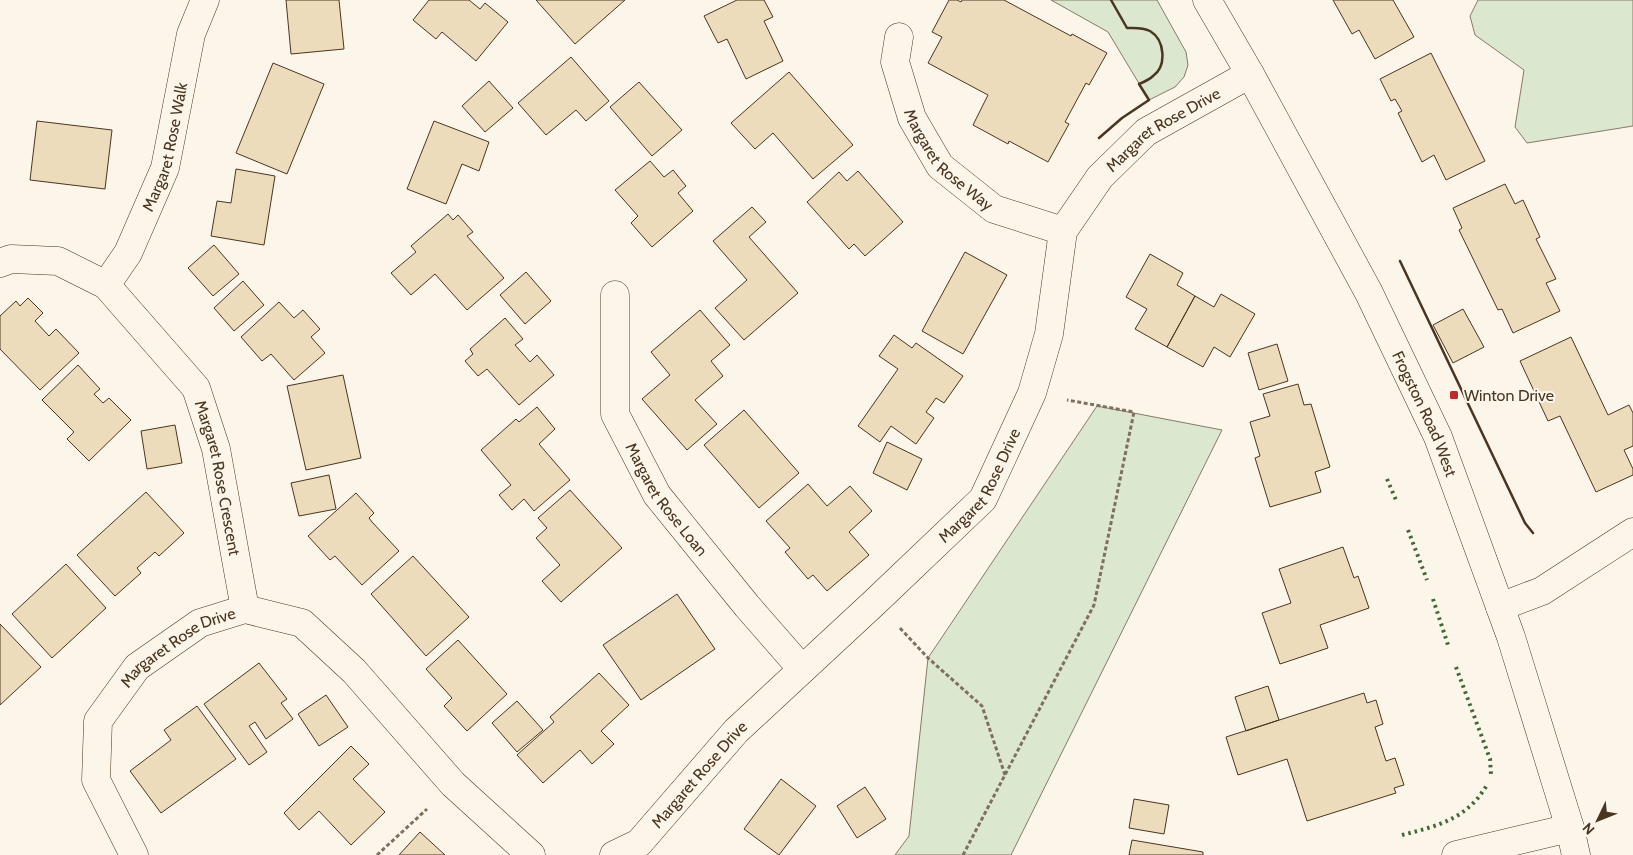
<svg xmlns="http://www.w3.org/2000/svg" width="1633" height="855" viewBox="0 0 1633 855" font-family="Cabin,sans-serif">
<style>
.green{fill:#dce7d0;stroke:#887966}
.building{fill:#ecdcbc;stroke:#4a3520}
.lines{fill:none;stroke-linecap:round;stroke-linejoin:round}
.street-casing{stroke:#4a3520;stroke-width:29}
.secondary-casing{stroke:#4a3520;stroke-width:29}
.path{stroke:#7f6f5c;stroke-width:3;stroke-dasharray:4 2.5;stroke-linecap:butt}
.street{stroke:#fbf6e9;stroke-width:28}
.secondary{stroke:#fbf6e9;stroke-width:28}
.hedge{stroke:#436837;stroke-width:4;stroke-dasharray:2.5 4;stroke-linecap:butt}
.wall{stroke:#4a3520;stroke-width:2.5}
.poi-dot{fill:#c62828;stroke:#fbf6e9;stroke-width:2}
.labels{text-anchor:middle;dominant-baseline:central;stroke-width:4;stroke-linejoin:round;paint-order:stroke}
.street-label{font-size:16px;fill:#4a3520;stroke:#fbf6e9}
.poi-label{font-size:16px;fill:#4a3520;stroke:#fbf6e9;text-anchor:start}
</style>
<rect width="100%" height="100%" fill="#fbf6e9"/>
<!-- green -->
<path class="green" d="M1051,0H1157L1186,52L1188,65L1184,77L1175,87L1149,100L1108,32Z
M1478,0H1633V126L1527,143L1515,127L1524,70L1475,35L1470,16Z
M1097,406L1222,430L1011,855H895L909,836L928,658Z"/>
<!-- building -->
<path class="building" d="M286,0H339L344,49L291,54Z
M429,0H469L480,9L485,3L508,22L476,61L442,32L436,39L413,20Z
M536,0H625L575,44Z
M737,0H764L773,17L764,21L783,61L746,79L727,39L718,43L704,16Z
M949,0H957L961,2L962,0H1004L1071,36L1072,34L1107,53L1089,85L1086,83L1065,122L1069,124L1048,162L1009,141L1008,144L973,125L988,95L928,63L942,37L932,32Z
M1333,0H1393L1414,37L1375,59L1359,30L1352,34Z
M1431,53L1485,161L1446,180L1434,155L1422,162L1398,113L1402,111L1395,99L1391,101L1380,79Z
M571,57L609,101L586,121L576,110L546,135L518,103Z
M273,63L324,84L287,174L236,153Z
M789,72L853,145L813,179L773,133L755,149L731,123Z
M489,81L513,108L485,132L462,106Z
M639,82L682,130L652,156L610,107Z
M37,121L112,130L105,189L30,180Z
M434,121L489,142L479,171L462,164L446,204L407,189Z
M650,161L664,177L673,170L686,186L678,193L693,211L652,247L631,223L638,216L615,190Z
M236,169L275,176L264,245L211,236L217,201L231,203Z
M858,171L903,222L865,256L854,244L849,249L807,202L839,172L847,181Z
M1505,184L1515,204L1523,200L1540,237L1536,239L1556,279L1546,283L1560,311L1513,333L1502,309L1498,310L1459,230L1462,228L1453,208Z
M752,207L766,222L749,237L798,293L744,340L715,308L747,280L713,241Z
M448,214L453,220L458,215L473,232L467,236L504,278L467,310L435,274L411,295L391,273L416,252L411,246Z
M214,245L239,274L213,296L188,268Z
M965,252L1007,275L963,354L922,331Z
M1150,254L1183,273L1177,285L1195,296L1167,347L1135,329L1147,309L1126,297Z
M526,272L551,301L525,324L500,295Z
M243,281L264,305L234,331L214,308Z
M1221,294L1255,314L1230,357L1214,347L1203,367L1167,347L1195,296L1214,307Z
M28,298L43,313L35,321L49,336L56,329L79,353L40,390L0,349V316L16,301L20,306Z
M279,302L294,318L303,310L320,329L311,337L325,353L294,380L271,354L262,361L241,337Z
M1463,309L1484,347L1453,363L1433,325Z
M700,310L730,345L711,361L723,376L695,400L717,424L687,450L642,399L670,375L651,352Z
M505,318L523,339L515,345L530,362L537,355L554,375L519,405L487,369L478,376L465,361L473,354L470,349Z
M894,335L912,348L916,343L963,376L944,403L936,398L926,412L934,418L916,444L891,426L880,442L858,426L898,369L879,356Z
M1571,337L1608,415L1629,405L1633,413V446L1624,450L1633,469V475L1596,492L1560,416L1548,421L1520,361Z
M1277,344L1288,381L1259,390L1248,353Z
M78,365L100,389L94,394L103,403L109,398L131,420L89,461L67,439L74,432L42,400Z
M343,375L361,458L306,470L287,386Z
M1298,384L1304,405L1311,404L1330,467L1315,472L1321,492L1270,507L1255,458L1260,456L1250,422L1270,416L1263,394Z
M537,407L555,429L539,444L570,480L534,511L524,499L512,510L499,495L511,485L481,450L516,419L519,422Z
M744,410L799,473L759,508L704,445Z
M175,425L182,463L147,469L141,431Z
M887,442L922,459L907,490L873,473Z
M329,475L336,509L299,516L291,483Z
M808,484L827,506L850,486L872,511L849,532L869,555L827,591L813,575L808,579L785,552L790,548L766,521Z
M570,490L622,548L561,602L542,581L560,565L536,538L547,528L538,518Z
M146,492L184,533L159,556L155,552L137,568L141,573L115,596L77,555Z
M356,493L374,513L369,518L372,522L399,551L362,585L335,556L330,560L308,536Z
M1343,547L1354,578L1358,576L1369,608L1320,625L1328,648L1280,664L1262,613L1291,603L1279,569Z
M413,556L469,617L426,656L371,594Z
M66,564L106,608L52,658L12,614Z
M677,594L715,649L641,700L603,645Z
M0,624L41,667L0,705Z
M458,640L507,694L467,731L444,706L452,698L426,669Z
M259,663L287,699L281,703L293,719L266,739L255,722L249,726L267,752L249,765L204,704Z
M599,673L629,705L601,731L614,744L592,764L580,750L543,783L517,755L554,722L550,717Z
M1268,686L1279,720L1246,731L1235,697Z
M1364,693L1367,703L1376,700L1383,724L1375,727L1386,761L1395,758L1404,785L1394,788L1396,793L1307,821L1287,759L1238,775L1226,737Z
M326,695L348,727L319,746L298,714Z
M517,701L543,730L517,752L492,723Z
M197,706L236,759L161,813L130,771L171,740L164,730Z
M351,746L369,764L353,779L385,812L351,845L319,811L299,830L284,813Z
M781,779L816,806L779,855L744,829Z
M865,787L886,819L857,838L837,806Z
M1134,799L1169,805L1164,834L1129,828Z
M420,832L445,855H399Z
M1132,840L1203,852V855H1129Z"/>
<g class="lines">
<!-- street casing -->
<g class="street-casing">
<g id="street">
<path id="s1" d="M899,37L895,62L912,118L940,166L994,209L1063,231"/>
<path id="s2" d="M0,263L11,259L58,261L106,285L196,388L216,449L245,609"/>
<path id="s3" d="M106,285L128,253L165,168L191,34L205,0"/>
<path id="s4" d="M615,295V414L657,495L747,606L802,669"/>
<path d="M1500,607L1542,591L1633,532"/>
<path id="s5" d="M134,855L96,780L98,721L137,667L200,623L245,609L302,623L354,671L453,784L531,855"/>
<path id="s6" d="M614,855L639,843L736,731L875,602L983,499L1032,393L1049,334L1063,231L1100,177L1146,132L1250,74"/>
<path d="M1456,855L1570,828"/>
</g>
</g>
<!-- secondary casing -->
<g class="secondary-casing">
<g id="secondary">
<path id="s7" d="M1207,0L1250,74L1369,293L1438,437L1511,637L1570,828L1576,855"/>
</g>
</g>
<!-- path -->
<path class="path" d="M900,628L928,658L982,706L1005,775
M377,855L427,809
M963,855L1094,605L1134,412L1067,400"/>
<!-- street -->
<use href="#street" class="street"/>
<!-- secondary -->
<use href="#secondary" class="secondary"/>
<!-- hedge -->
<path class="hedge" d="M1387,479L1396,500
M1408,530L1427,580
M1433,599L1448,645
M1456,667L1490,759L1491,774
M1402,835C1429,828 1457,822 1476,800C1481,795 1484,789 1488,784"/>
<!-- wall -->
<path class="wall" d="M1099,138L1122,118L1149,100L1139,84C1144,82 1149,80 1153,76C1167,66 1165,40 1150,31C1142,27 1135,28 1127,28L1111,0
M1400,261L1525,523L1533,533"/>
</g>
<!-- markers -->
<rect class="poi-dot" x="1449" y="390" width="10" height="10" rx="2.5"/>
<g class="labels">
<!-- street labels -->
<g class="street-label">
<text stroke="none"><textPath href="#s6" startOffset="942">Margaret Rose Drive</textPath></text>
<text stroke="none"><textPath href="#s3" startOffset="152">Margaret Rose Walk</textPath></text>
<text stroke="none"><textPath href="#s1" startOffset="140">Margaret Rose Way</textPath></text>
<text stroke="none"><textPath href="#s7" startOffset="468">Frogston Road West</textPath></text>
<text stroke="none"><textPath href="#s2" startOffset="342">Margaret Rose Crescent</textPath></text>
<text stroke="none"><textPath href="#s6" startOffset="524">Margaret Rose Drive</textPath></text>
<text stroke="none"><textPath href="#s4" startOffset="219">Margaret Rose Loan</textPath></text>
<text stroke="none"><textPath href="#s5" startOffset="255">Margaret Rose Drive</textPath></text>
<text stroke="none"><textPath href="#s6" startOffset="119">Margaret Rose Drive</textPath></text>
</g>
<!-- poi labels -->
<g class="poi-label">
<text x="1464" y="395">Winton Drive</text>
</g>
</g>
<!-- north arrow -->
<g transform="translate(1598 820) rotate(227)" stroke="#fbf6e9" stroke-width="4" paint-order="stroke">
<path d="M0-4L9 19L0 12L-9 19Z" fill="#4a3520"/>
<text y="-8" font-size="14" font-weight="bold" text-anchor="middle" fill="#4a3520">N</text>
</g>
</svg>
